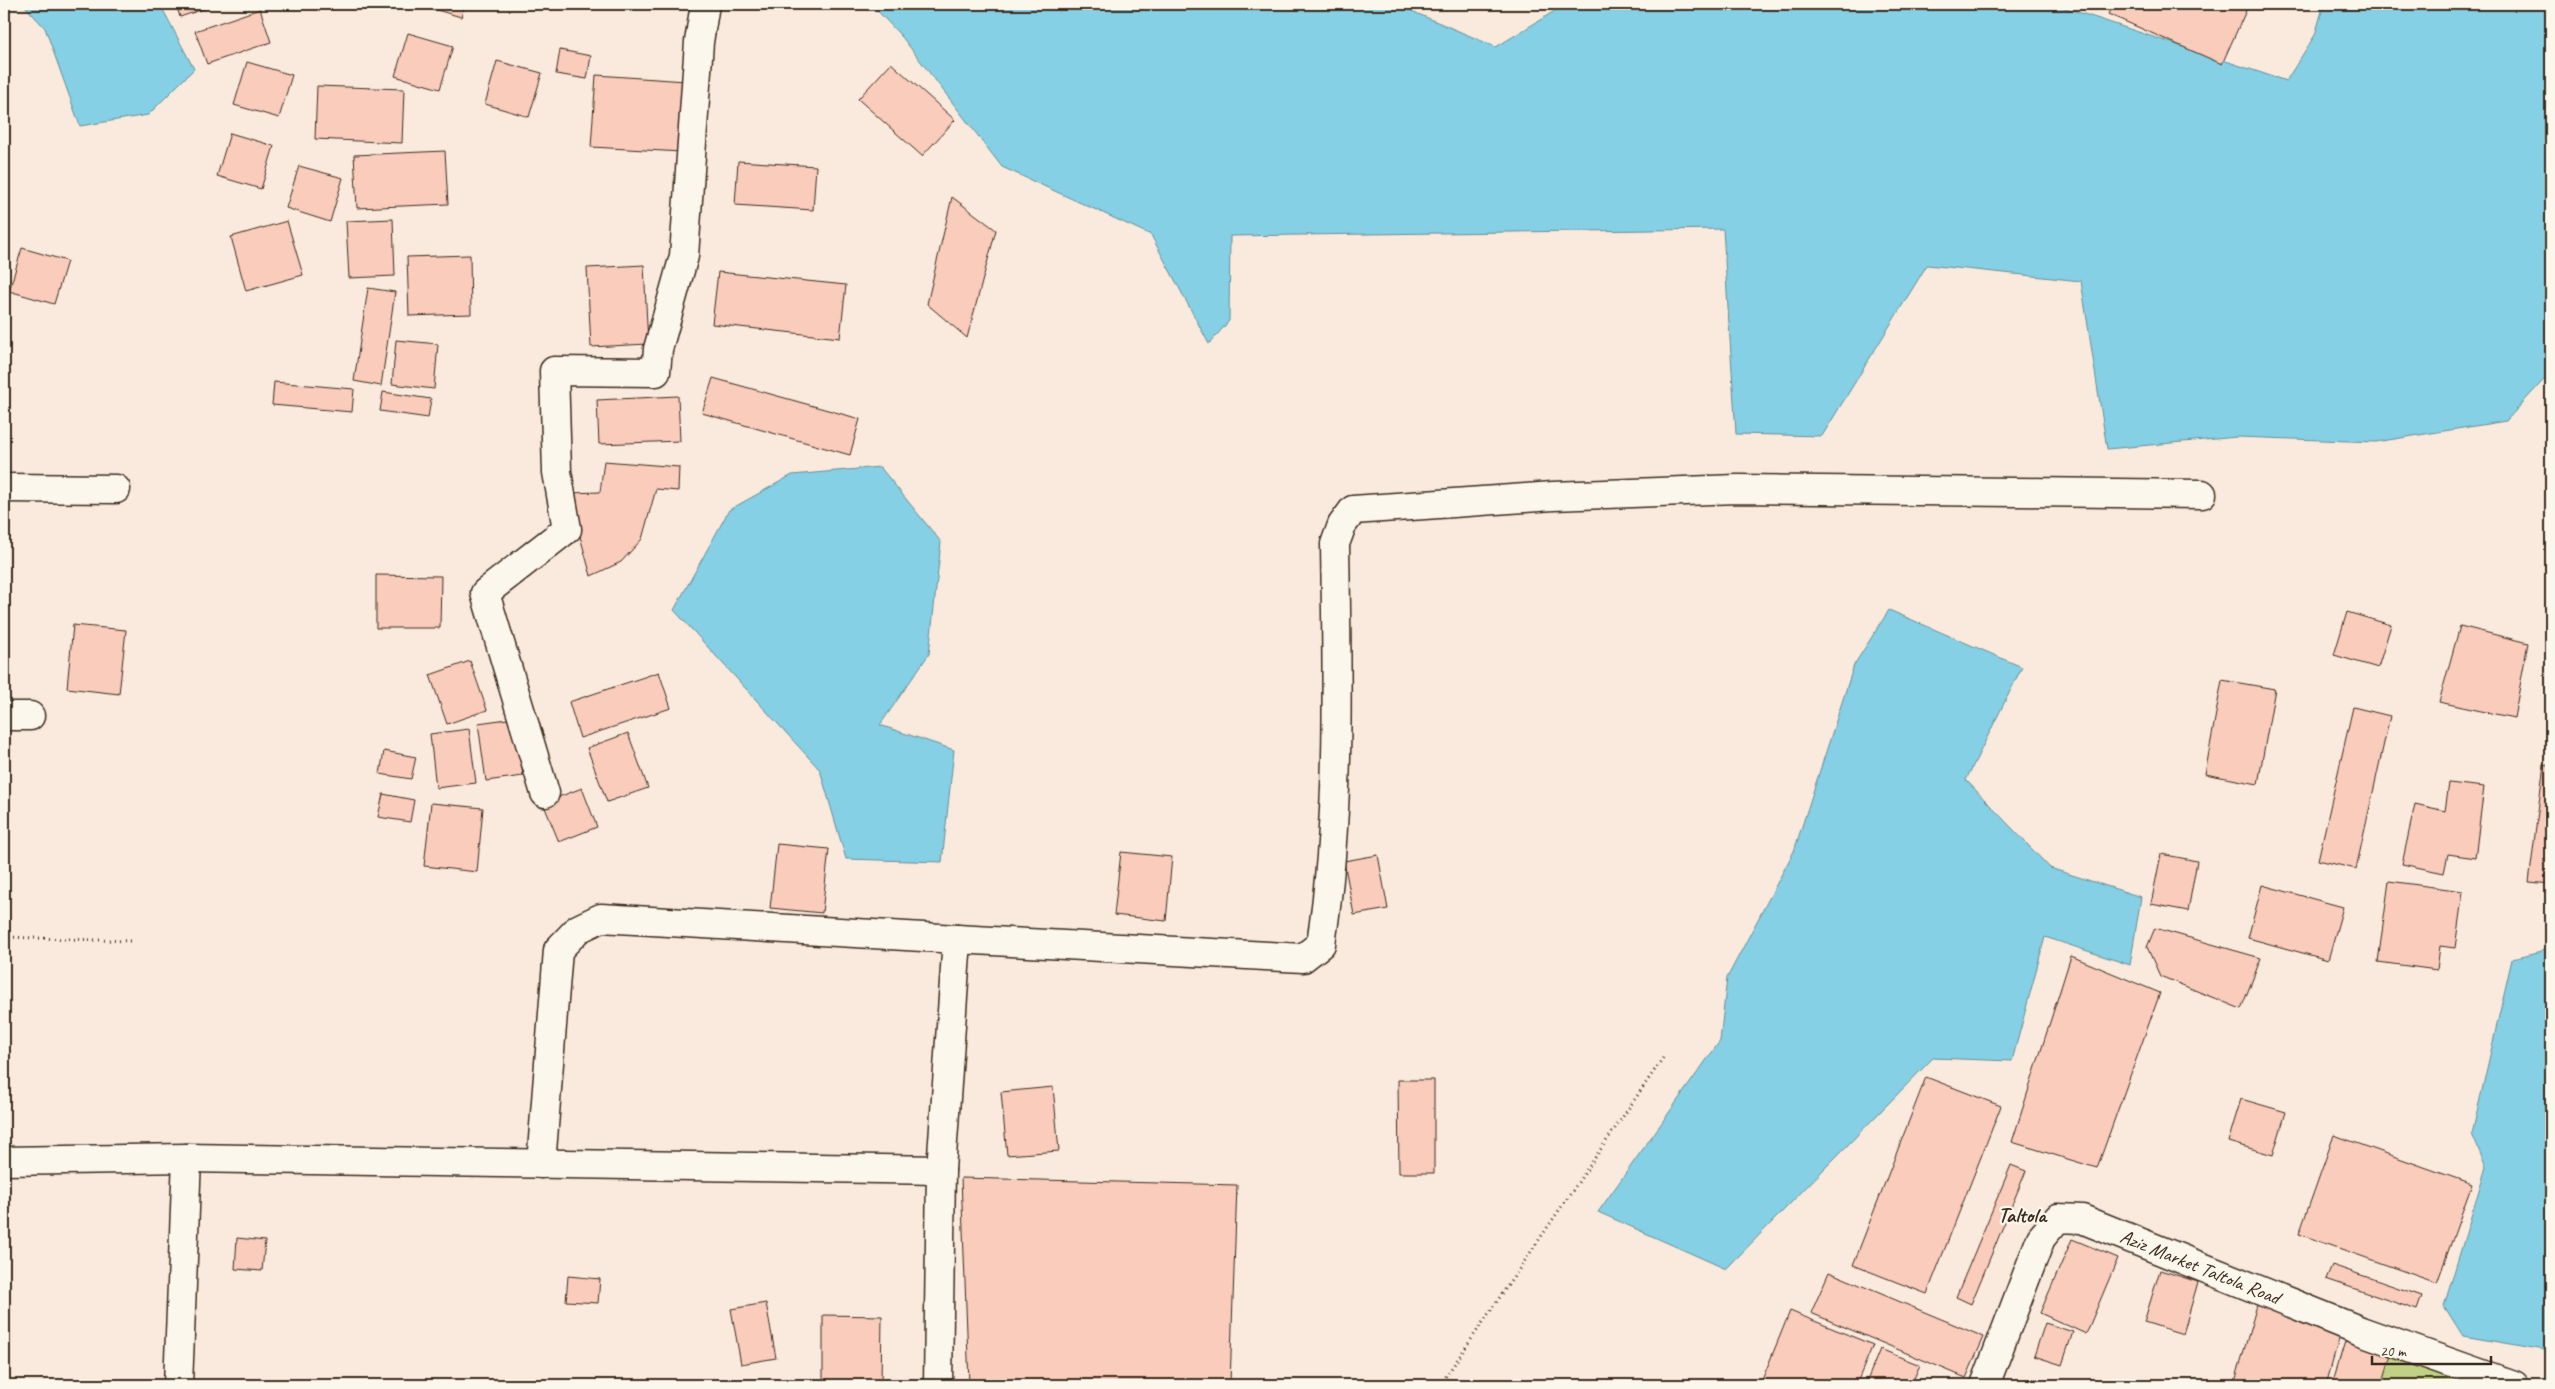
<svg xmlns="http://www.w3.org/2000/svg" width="2555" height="1389" viewBox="0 0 2555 1389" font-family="Caveat,sans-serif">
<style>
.green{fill:#c1d286;stroke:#7e7e52}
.water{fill:#85d0e5;stroke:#678e95}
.building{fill:#f9ccbb;stroke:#3b2a1e}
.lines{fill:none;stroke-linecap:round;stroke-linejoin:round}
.minor-casing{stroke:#3b2a1e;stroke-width:31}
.path{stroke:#3b2a1e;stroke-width:3;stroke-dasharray:1 4;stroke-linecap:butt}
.minor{stroke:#fbf7ec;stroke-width:28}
.labels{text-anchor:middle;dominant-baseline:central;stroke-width:4.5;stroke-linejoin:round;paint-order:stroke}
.street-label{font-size:20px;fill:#3b2a1e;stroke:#fbf7ec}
.neighbourhood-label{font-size:21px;font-weight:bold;fill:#3b2a1e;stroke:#fbf7ec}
</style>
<rect width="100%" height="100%" fill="#faeadd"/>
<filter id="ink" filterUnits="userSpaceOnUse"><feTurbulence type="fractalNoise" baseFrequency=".02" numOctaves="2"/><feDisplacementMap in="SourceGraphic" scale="10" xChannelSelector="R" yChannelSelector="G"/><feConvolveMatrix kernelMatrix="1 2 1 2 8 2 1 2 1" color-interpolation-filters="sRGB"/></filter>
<g filter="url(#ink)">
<!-- green -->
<path class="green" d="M2366,1338L2506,1385H2346Z"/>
<!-- water -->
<path class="water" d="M23,4H160L194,69L148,115L80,126L45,28Z
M871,4H1395L1496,47L1566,4H2054L2286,81L2315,35L2324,4H2551V372L2506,421L2376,442L2237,437L2107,449L2081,281L1927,265L1822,436L1736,434L1723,229L1230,236L1229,321L1209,344L1151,235L1002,167L902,37Z
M880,467L941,542L929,654L880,725L954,750L942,862L846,859L820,770L674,610L729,510L792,475Z
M1889,610L2022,667L1966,780L2050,868L2141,897L2130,965L2045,937L2012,1061L1933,1058L1726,1269L1598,1212L1720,1041L1727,978L1794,851L1854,665Z
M2551,946V1351L2463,1336L2444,1306L2486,1167L2472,1134L2512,959L2541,952Z"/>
<!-- building -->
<path class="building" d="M176,4H218L180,17Z
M416,4H465L461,17Z
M2113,4H2249L2222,64L2108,14Z
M260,9L271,42L207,64L195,31Z
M408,33L453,46L440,89L395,76Z
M560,50L591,56L587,79L556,74Z
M497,61L542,73L529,117L485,104Z
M247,62L292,75L279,118L234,105Z
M891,63L955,120L922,156L858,99Z
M596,75L686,81L682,152L591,147Z
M317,86L404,89L402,143L315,139Z
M230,133L274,146L261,189L217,176Z
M445,151L448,204L357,208L354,155Z
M738,161L816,166L813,210L735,205Z
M299,166L343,178L330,222L286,208Z
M952,197L996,230L967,338L927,304Z
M393,219L395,276L349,278L346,221Z
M287,221L303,275L246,291L231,237Z
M22,248L67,261L54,304L9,291Z
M470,255L471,314L409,316L407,257Z
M644,265L648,344L591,347L587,268Z
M718,272L846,285L840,338L712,324Z
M368,288L395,292L381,386L354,381Z
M396,340L438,344L434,389L392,384Z
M713,378L860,419L850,455L702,413Z
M274,382L354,389L352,412L272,405Z
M383,392L431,399L428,418L380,411Z
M678,396L680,441L599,444L597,400Z
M604,461L679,467L678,491L656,489L642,539L621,562L591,576L568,493L600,492Z
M376,575L441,576L440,628H376Z
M2347,612L2391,625L2378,668L2334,655Z
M73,625L126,630L119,694L67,688Z
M2460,626L2528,643L2514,718L2439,702Z
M470,661L487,710L447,724L430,675Z
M659,672L671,708L580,738L569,702Z
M2222,680L2275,689L2258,784L2205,774Z
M2353,707L2390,716L2356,869L2318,860Z
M515,718L523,776L486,781L478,723Z
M469,729L476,783L436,788L430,734Z
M628,733L648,788L607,802L587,748Z
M384,751L416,757L411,779L380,774Z
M2544,764L2551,766V884L2529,882Z
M2449,783L2484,787L2475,858L2448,854L2444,873L2402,864L2415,804L2445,811Z
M582,788L597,827L559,842L543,803Z
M383,794L414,800L410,822L378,817Z
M431,803L483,808L477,872L424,866Z
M777,844L829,849L822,913L770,908Z
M1121,852L1172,857L1166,921L1114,915Z
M2161,854L2197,861L2188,911L2151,904Z
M1378,855L1388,909L1354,915L1344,861Z
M2389,881L2463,891L2455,948L2440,946L2437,970L2378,962Z
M2262,885L2343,907L2328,960L2248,938Z
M2155,928L2261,958L2241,1009L2160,976L2147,947Z
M2071,956L2160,993L2097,1168L2012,1142Z
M1926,1077L2001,1106L1927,1294L1853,1265Z
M1398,1080H1434V1173H1399Z
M1053,1087L1059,1151L1007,1155L1001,1092Z
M2241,1099L2286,1112L2273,1155L2228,1142Z
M2334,1135L2472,1184L2437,1283L2299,1234Z
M2011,1165L2026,1171L1971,1304L1956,1297Z
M961,1178L1237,1185L1230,1384H969Z
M237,1238L265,1241L262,1271L235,1269Z
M2072,1239L2118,1258L2086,1334L2040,1313Z
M2332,1265L2422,1296L2417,1310L2326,1279Z
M2160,1270L2198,1282L2183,1334L2144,1322Z
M1829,1272L1984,1337L1966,1378L1811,1313Z
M568,1276L600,1279L598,1303L566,1301Z
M766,1303L776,1358L741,1364L731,1309Z
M2257,1305L2341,1332L2326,1385H2234Z
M1790,1311L1873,1345L1856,1385H1760Z
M823,1315L882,1316L881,1385H823Z
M2045,1323L2073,1332L2062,1365L2034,1356Z
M2346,1338L2392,1352L2382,1385H2348L2333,1381Z
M1880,1349L1920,1365L1911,1385H1878L1867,1381Z"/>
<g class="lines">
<!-- minor casing -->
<g class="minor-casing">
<g id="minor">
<path d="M4,488L116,489"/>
<path d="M4,716H30"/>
<path d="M545,793L485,593L567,529L557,472L554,371L656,372L658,349L684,256L699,42L705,4"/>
<path d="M957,939L1303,958L1321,944C1341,812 1337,678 1335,544L1342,525L1353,510L1553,496L1737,489L2202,494"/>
<path d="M4,1161L187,1158L941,1170"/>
<path d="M541,1164L558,950L578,929L601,918L957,939L941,1170L938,1385"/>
<path d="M178,1385L187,1158"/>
<path id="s1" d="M1985,1385L2041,1238L2058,1218L2082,1219L2361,1331L2513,1385"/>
</g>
</g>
<!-- path -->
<path class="path" d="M4,937L130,941
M1440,1385L1665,1055"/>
<!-- minor -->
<use href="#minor" class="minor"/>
</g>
</g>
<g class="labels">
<!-- street labels -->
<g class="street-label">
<text stroke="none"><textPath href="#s1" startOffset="335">Aziz Market Taltola Road</textPath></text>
</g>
<!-- neighbourhood labels -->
<g class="neighbourhood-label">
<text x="2022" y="1215">Taltola</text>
</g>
</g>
<!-- margin -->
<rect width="2555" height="1389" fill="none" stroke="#fbf7ec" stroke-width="20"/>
<rect x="10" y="10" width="2535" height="1369" fill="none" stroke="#3b2a1e" stroke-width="2" filter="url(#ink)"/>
<!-- scale -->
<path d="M2372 1356v8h119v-8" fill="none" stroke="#3b2a1e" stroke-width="2.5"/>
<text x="2380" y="1356" font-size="15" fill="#3b2a1e" stroke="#fbf7ec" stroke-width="4" paint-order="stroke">20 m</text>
</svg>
